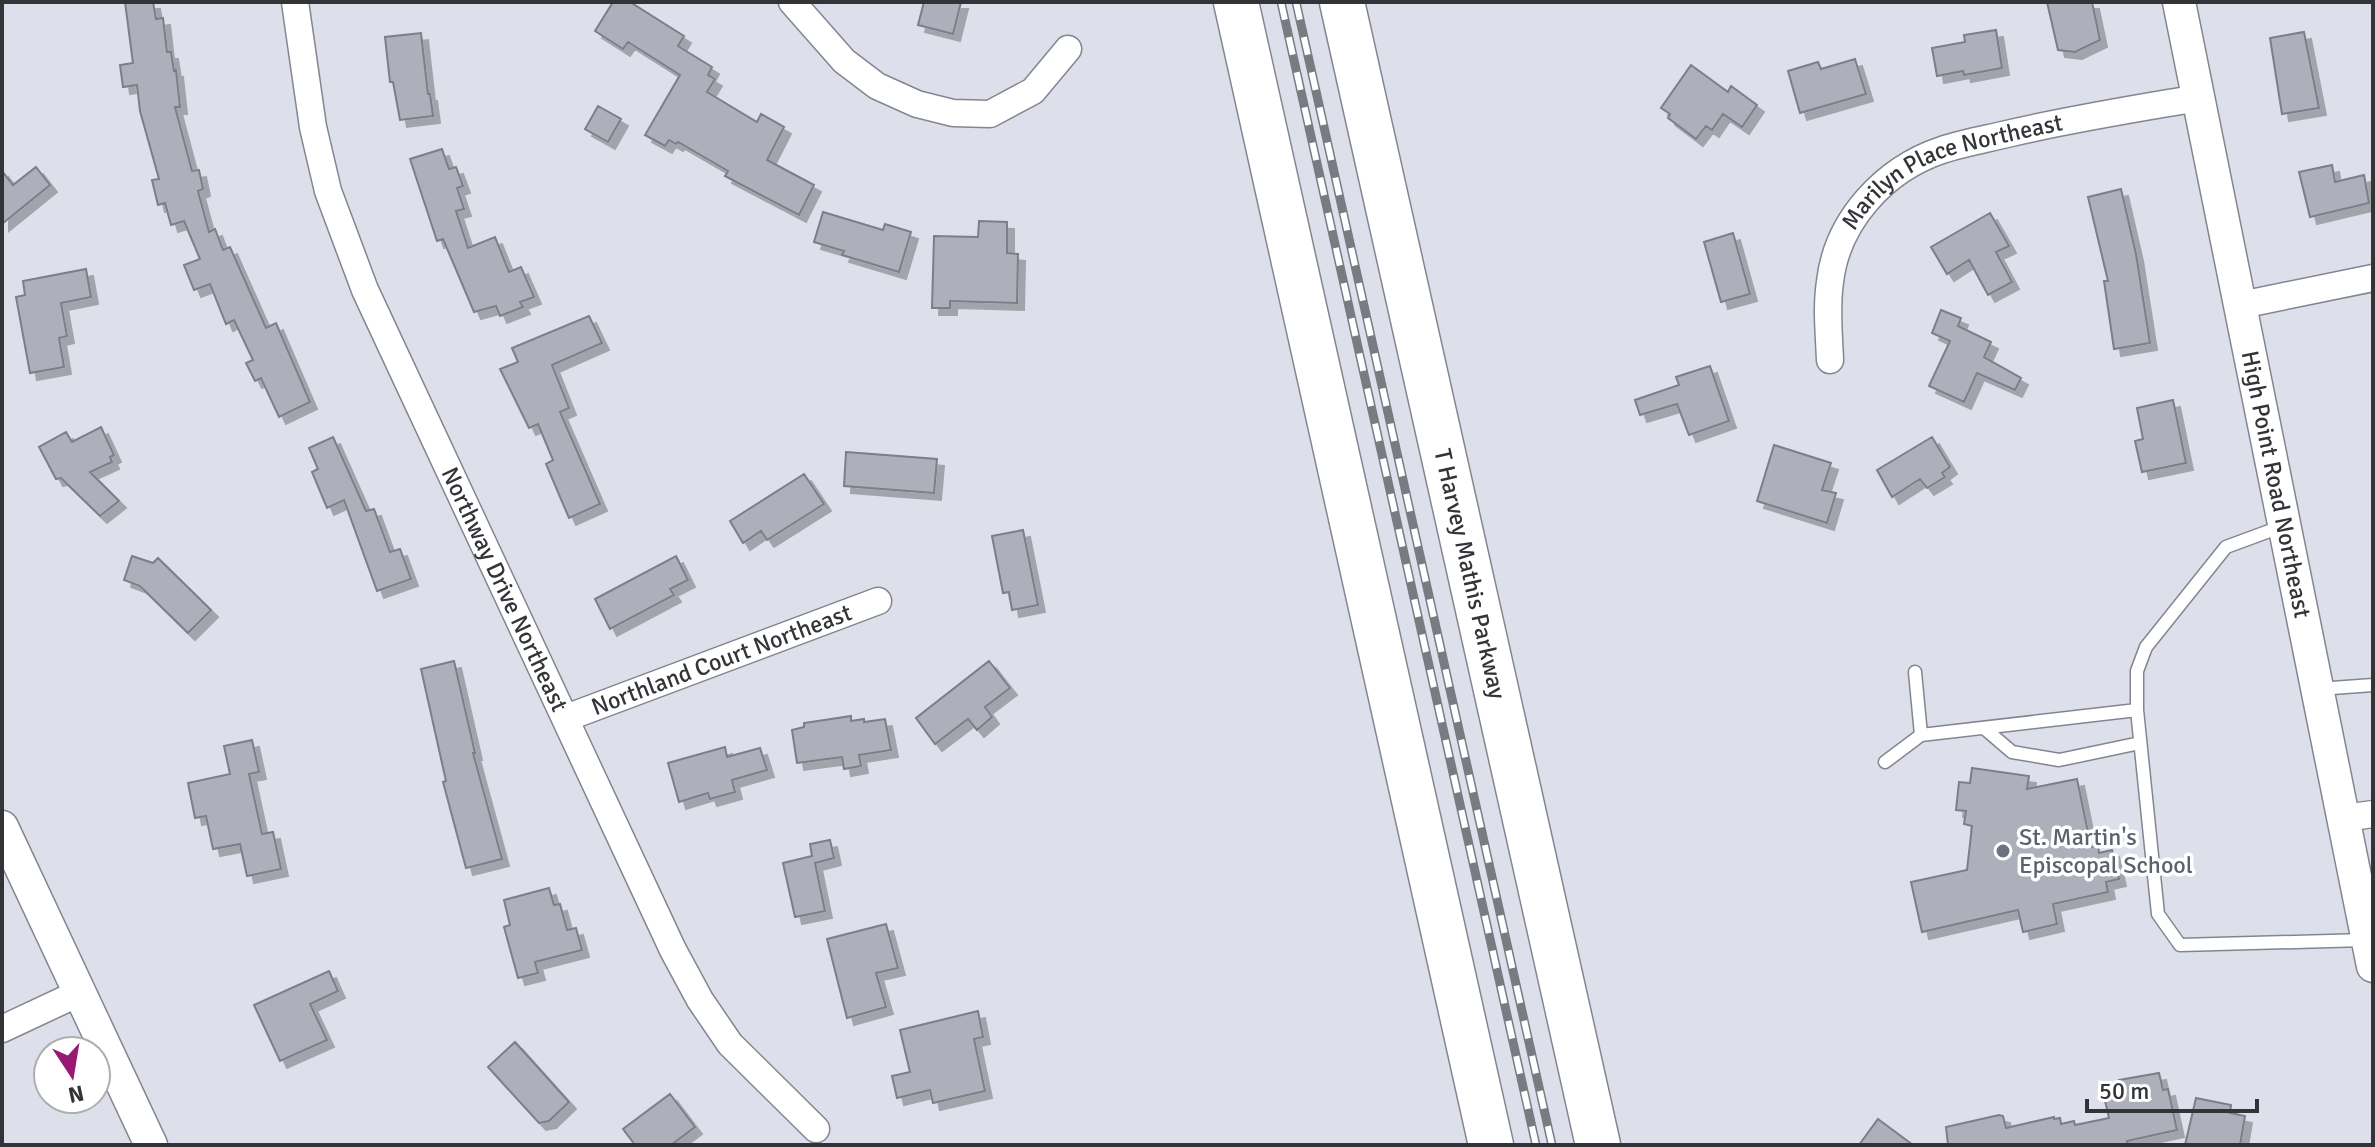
<svg xmlns="http://www.w3.org/2000/svg" width="2375" height="1147" viewBox="0 0 2375 1147" font-family="Signika,sans-serif">
<style>
.building{fill:#adb0bb;stroke:#7b7e88;stroke-width:2;filter:url(#shadow)}
.lines{fill:none;stroke-linecap:round;stroke-linejoin:round}
.service-casing{stroke:#838690;stroke-width:15}
.minor-casing{stroke:#838690;stroke-width:29}
.tertiary-casing{stroke:#838690;stroke-width:35}
.motorway-casing{stroke:#838690;stroke-width:47}
.service{stroke:#fff;stroke-width:12}
.minor{stroke:#fff;stroke-width:26}
.tertiary{stroke:#fff;stroke-width:32}
.motorway{stroke:#fff;stroke-width:44}
.rail-casing{stroke:#787b82;stroke-width:9}
.rail{stroke:#fff;stroke-width:6;stroke-dasharray:18;stroke-linecap:butt}
.worship-dot{fill:#6b7280;stroke:#fff;stroke-width:3}
.labels{text-anchor:middle;dominant-baseline:central;stroke-width:7;stroke-linejoin:round;paint-order:stroke}
.street-label{font-size:24px;fill:#323438;stroke:#fff}
.worship-label{font-size:24px;fill:#5b616d;stroke:#fff;text-anchor:start}
</style>
<defs>
<filter id="shadow"><feDropShadow dx="7" dy="7" stdDeviation="0" flood-color="#0004"/></filter>
</defs>
<rect width="100%" height="100%" fill="#dde0eb"/>
<!-- building -->
<path class="building" d="M125,2H153L156,19L163,18L167,52H171L174,71L176,70L180,107H175L192,171L199,170L203,189L198,191L209,232L215,229L223,250L230,247L266,328L276,323L310,402L279,417L261,378L255,381L246,363L253,360L234,320L226,324L210,284L194,290L184,265L200,259L184,221L171,225L165,203L158,205L152,180L159,179L140,111L137,85L123,87L120,65L133,63Z
M613,2H630L684,36L678,46L712,67L708,75L715,79L707,92L757,122L761,114L784,127L767,160L814,185L799,215L725,176L728,171L678,142L676,144L669,140L665,146L645,135L680,75L628,42L623,49L595,31Z
M924,2H961L953,34L918,25Z
M2047,2H2092L2100,40L2075,52L2058,50Z
M1996,30L2002,68L1964,75L1963,71L1937,76L1932,48L1965,42L1964,35Z
M2304,32L2319,108L2282,114L2270,38Z
M421,33L428,94H430L433,116L400,120L393,82H390L385,37Z
M1855,59L1866,94L1800,113L1788,71L1818,62L1821,69Z
M1691,65L1728,92L1731,86L1757,105L1742,127L1723,114L1712,130L1706,126L1696,139L1668,118L1670,114L1661,108Z
M598,106L621,119L608,142L585,129Z
M442,149L449,169L456,167L463,186L457,188L464,209L456,211L468,248L495,237L509,272L521,267L534,297L520,302L523,307L500,316L496,306L474,312L443,239L437,241L410,159Z
M2332,165L2335,182L2364,175L2369,203L2310,217L2299,172Z
M36,167L50,185L2,224V171L13,185Z
M2121,189L2136,254L2150,343L2114,349L2104,281H2108L2088,197Z
M823,212L883,230L885,224L911,232L899,272L842,255L844,251L814,242Z
M1990,213L2009,246L1996,252L2012,282L1988,295L1969,260L1947,274L1931,247Z
M979,221L1007,222V253L1018,254L1017,303L950,301V308H932L934,236L978,237Z
M1733,233L1750,294L1721,302L1704,242Z
M86,269L91,297L61,303L67,336L59,338L64,367L30,373L16,297L25,295L23,281Z
M1941,310L1961,318L1958,326L1991,342L1984,357L2021,378L2015,390L1977,373L1964,402L1929,386L1950,341L1932,333Z
M589,316L602,343L552,365L569,408L560,412L600,504L569,518L546,464L553,460L538,424L529,428L500,369L518,362L512,348Z
M1710,366L1729,421L1689,435L1677,404L1640,415L1635,400L1679,385L1676,377Z
M2173,400L2186,463L2142,472L2135,441L2143,439L2137,408Z
M101,427L114,455L110,457L112,462L90,472L119,501L100,516L61,478L56,479L39,447L66,432L72,442Z
M333,437L366,511L374,509L390,552L400,549L411,579L377,591L344,500L327,508L312,472L318,469L309,448Z
M1932,437L1950,467L1942,473L1945,477L1927,488L1920,479L1892,497L1877,470Z
M1774,445L1831,463L1822,490L1836,493L1827,523L1757,501Z
M846,452L937,459L934,493L844,486Z
M804,474L824,504L767,540L761,531L743,543L730,521Z
M1023,530L1038,605L1012,610L1009,592L1003,593L992,536Z
M132,556L153,563L158,558L211,610L188,633L140,586L124,580Z
M676,556L688,580L670,589L674,595L610,629L595,599Z
M454,661L475,753H473L502,859L466,868L443,782L446,781L421,669Z
M989,661L1010,688L985,707L992,717L977,730L968,719L935,744L916,718Z
M851,716V721L864,719V722L885,719L891,750L859,755L861,766L844,769L842,757L797,763L792,730L804,727V723Z
M252,740L259,772L249,774L262,834L273,832L281,869L247,876L240,844L213,849L206,816L195,818L188,783L230,774L224,746Z
M725,747L727,757L760,748L767,770L732,780L735,792L710,799L708,793L679,802L668,763Z
M1972,768L2029,776L2027,789L2077,779L2091,847L2098,845L2099,853L2112,850L2119,879L2106,882L2108,892L2053,904L2057,924L2023,932L2018,910L1922,932L1911,882L1967,870L1972,826L1964,824L1966,811L1956,810L1959,782L1970,783Z
M830,840L834,858L815,863L825,911L795,917L783,863L812,856L810,844Z
M549,888L554,905L560,904L567,930L576,928L582,950L535,962L538,973L518,978L504,927L510,925L504,900Z
M886,924L898,968L876,973L886,1007L847,1018L827,939Z
M329,971L338,991L310,1004L327,1040L280,1061L254,1005Z
M978,1011L983,1037L974,1039L985,1091L933,1103L930,1090L897,1098L892,1076L910,1072L900,1030Z
M515,1042L569,1102L549,1121L539,1123L488,1067Z
M2159,1073L2163,1090L2168,1089L2177,1130L2127,1141L2128,1145H1948L1946,1127L1999,1115L2003,1116L2006,1128L2054,1117V1119L2060,1118L2061,1124L2074,1121L2075,1125L2109,1118L2103,1092L2121,1086L2119,1080Z
M670,1094L695,1127L671,1145H635L623,1129Z
M2196,1098L2231,1105L2230,1113L2245,1116L2240,1145H2185Z
M1878,1119L1913,1145H1859Z"/>
<g class="lines">
<!-- service casing -->
<g class="service-casing">
<path id="service" d="M2283,526L2226,547L2146,647L2137,671V710L2158,914L2180,945L2365,940
M1915,672L1921,735
M2318,689L2373,685
M1984,728L2012,752L2059,760L2140,743
M1885,762L1921,735L2137,710"/>
</g>
<!-- minor casing -->
<g class="minor-casing">
<g id="minor">
<path id="s1" d="M295,2L313,127L328,191L365,290L673,950L700,1000L730,1044L816,1129"/>
<path d="M792,2L844,61L877,86L917,104L953,113L990,114L1033,91L1068,49"/>
<path d="M2241,305L2373,278"/>
<path id="s2" d="M1830,360C1829,334 1826,308 1830,282C1837,220 1885,169 1942,150C1963,143 1986,139 2007,134C2070,119 2134,109 2198,98"/>
<path id="s3" d="M566,718L878,601"/>
<path d="M2344,818L2373,814"/>
<path d="M2,1029L79,993"/>
</g>
</g>
<!-- tertiary casing -->
<g class="tertiary-casing">
<g id="tertiary">
<path id="s4" d="M2179,2L2373,966"/>
<path d="M2,827L151,1145"/>
</g>
</g>
<!-- motorway casing -->
<g class="motorway-casing">
<g id="motorway">
<path d="M1236,2L1491,1145"/>
<path id="s5" d="M1342,2L1598,1145"/>
</g>
</g>
<!-- service -->
<use href="#service" class="service"/>
<!-- minor -->
<use href="#minor" class="minor"/>
<!-- tertiary -->
<use href="#tertiary" class="tertiary"/>
<!-- motorway -->
<use href="#motorway" class="motorway"/>
<!-- rail casing -->
<g class="rail-casing">
<path id="rail" d="M1281,2L1536,1145
M1296,2L1552,1145"/>
</g>
<!-- rail -->
<use href="#rail" class="rail"/>
</g>
<!-- markers -->
<circle class="worship-dot" cx="2003" cy="851" r="8"/>
<g class="labels">
<!-- street labels -->
<g class="street-label">
<text stroke="none"><textPath href="#s2" startOffset="260">Marilyn Place Northeast</textPath></text>
<text stroke="none"><textPath href="#s4" startOffset="492">High Point Road Northeast</textPath></text>
<text stroke="none"><textPath href="#s5" startOffset="586">T Harvey Mathis Parkway</textPath></text>
<text stroke="none"><textPath href="#s1" startOffset="628">Northway Drive Northeast</textPath></text>
<text stroke="none"><textPath href="#s3" startOffset="166">Northland Court Northeast</textPath></text>
</g>
<!-- worship labels -->
<g class="worship-label">
<text x="2019" y="837">St. Martin's<tspan x="2019" dy="28">Episcopal School</tspan></text>
</g>
</g>
<!-- border -->
<rect width="2375" height="1147" fill="none" stroke="#323438" stroke-width="8"/>
<!-- north arrow -->
<g transform="translate(72 1075) rotate(168)"><circle r="38" fill="#ffffff" stroke="#adaeaf" stroke-width="2"/>
<path d="M0-6L14 30L0 20L-14 30Z" fill="#971971"/>
<text y="-12" font-size="22" font-weight="bold" text-anchor="middle" fill="#323438">N</text>
</g>
<!-- scale -->
<path d="M2087 1099v12h170v-12" fill="none" stroke="#323438" stroke-width="4"/>
<text x="2099" y="1099" font-size="24" fill="#323438" stroke="#ffffff" stroke-width="6" paint-order="stroke">50 m</text>
</svg>
